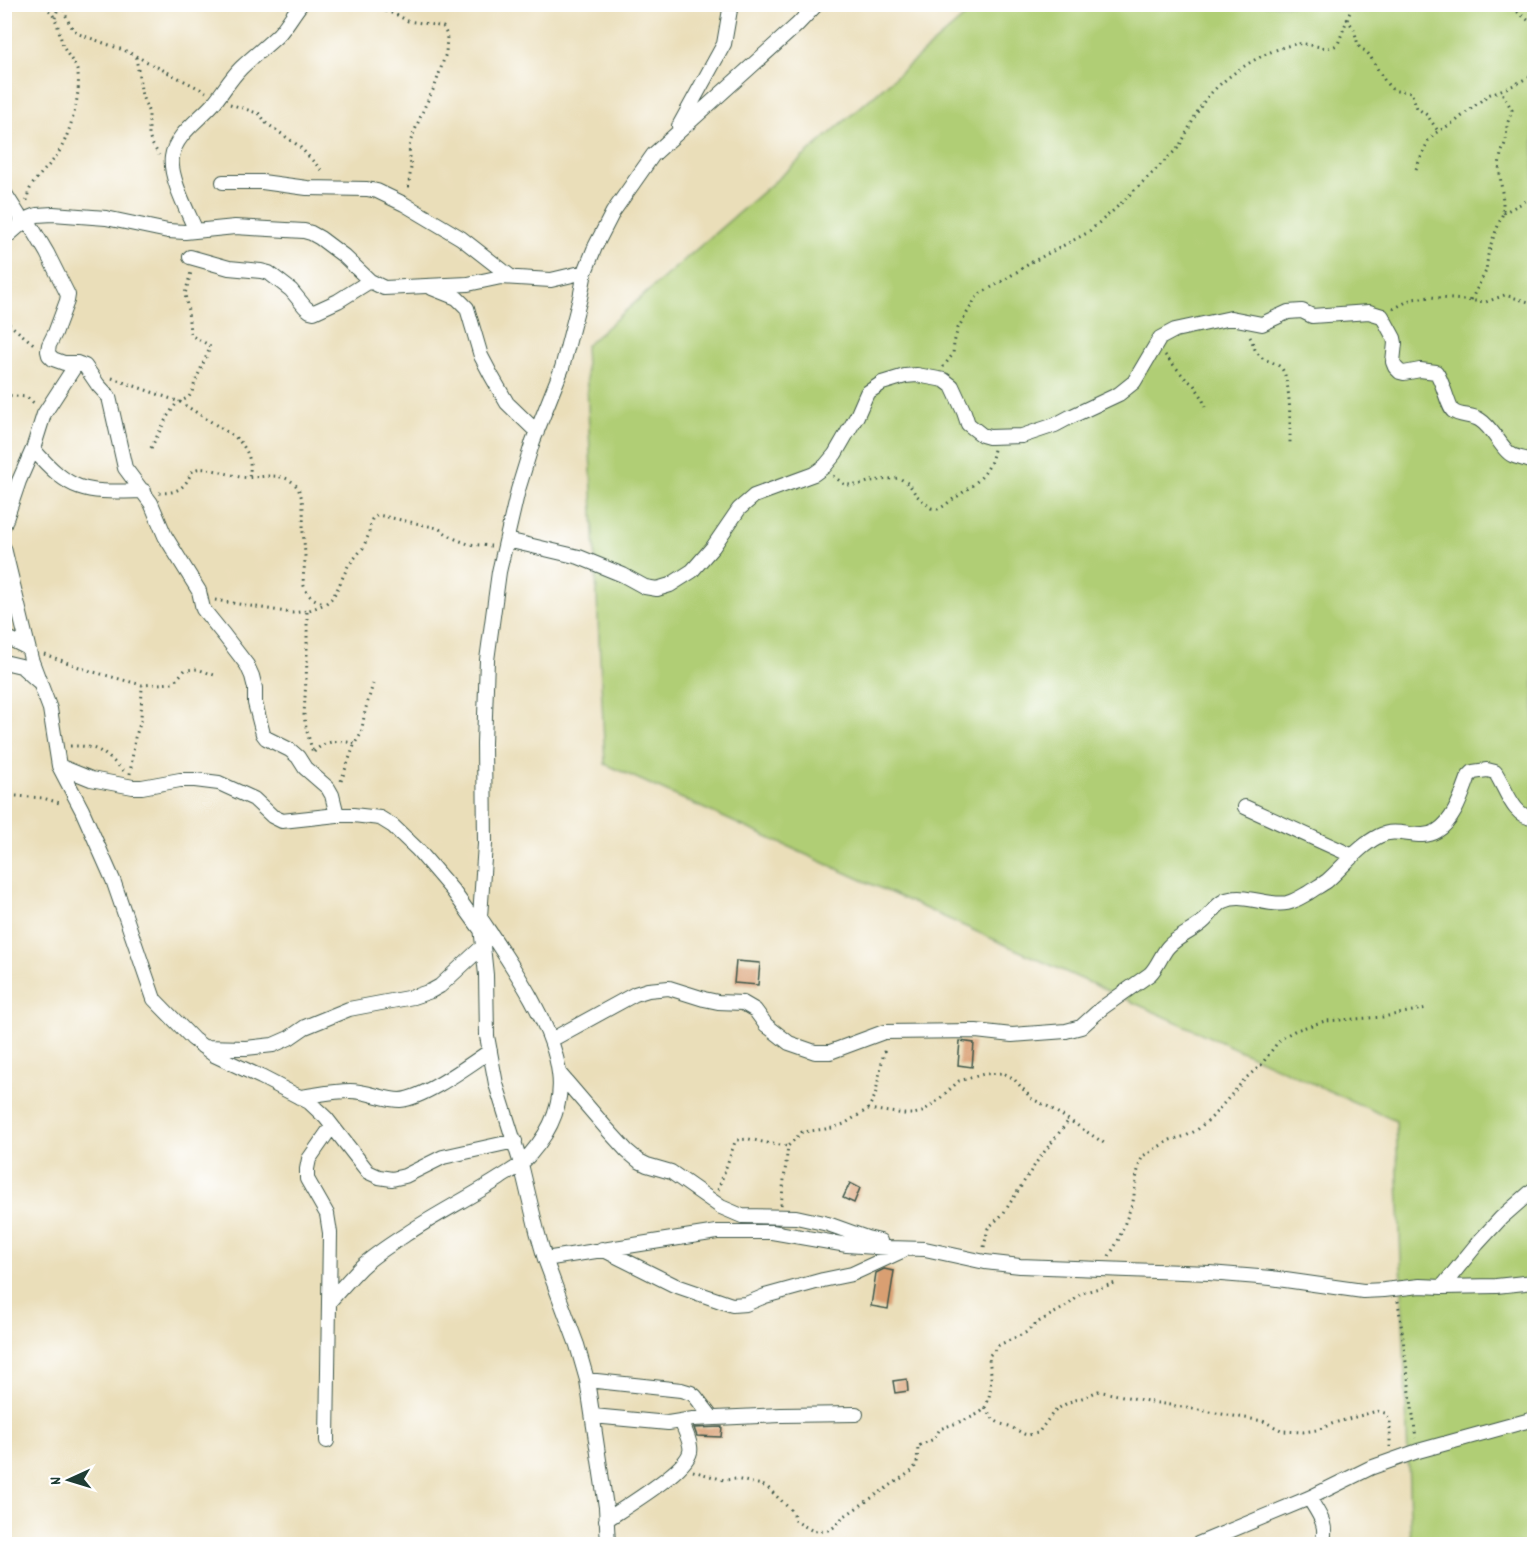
<svg xmlns="http://www.w3.org/2000/svg" width="1539" height="1549" viewBox="0 0 1539 1549" font-family="Dekko,sans-serif">
<style>
.green{fill:#b0ce75;stroke:#688654;stroke-width:1.5}
.building{fill:#d99f72}
.lines{fill:none;stroke-linecap:round;stroke-linejoin:round}
.street-casing{stroke:#3d5548;stroke-width:16}
.path{stroke:#3d5548;stroke-width:3;stroke-dasharray:1.5 4.5;stroke-linecap:butt}
.street{stroke:#fff;stroke-width:14}
</style>
<rect width="100%" height="100%" fill="#fff"/>
<filter id="ink" filterUnits="userSpaceOnUse"><feTurbulence type="fractalNoise" baseFrequency=".0167" numOctaves="2"/><feDisplacementMap in="SourceGraphic" scale="12" xChannelSelector="R" yChannelSelector="G"/><feConvolveMatrix kernelMatrix="1 2 1 2 8 2 1 2 1" color-interpolation-filters="sRGB"/></filter>
<filter id="wash" filterUnits="userSpaceOnUse"><feTurbulence type="fractalNoise" baseFrequency=".008" numOctaves="4" result="noise"/><feDisplacementMap in="SourceGraphic" scale="24" xChannelSelector="R" yChannelSelector="G"/><feGaussianBlur stdDeviation="1.35" result="paint"/><feColorMatrix in="noise" values="0 0 0 0 0 0 0 0 0 0 0 0 0 0 0 0 0 1.4 0 .05"/><feComposite in="paint" operator="in"/></filter>
<g filter="url(#wash)">
<rect width="100%" height="100%" fill="#eadeb9"/>
<!-- green -->
<path class="green" d="M978,5H1534V1544H1411L1396,1121L605,764L585,346Z"/>
<g id="blocks">
<!-- building -->
<path class="building" d="M736,961L760,963L758,985L734,983Z
M960,1041L974,1043L972,1067L958,1065Z
M850,1183L860,1188L854,1203L843,1198Z
M884,1269L894,1271L888,1309L871,1306L876,1273Z
M907,1379L908,1391L895,1393L893,1381Z
M722,1427L721,1437L697,1436L694,1428Z"/>
</g>
</g>
<g filter="url(#ink)">
<use href="#blocks" fill-opacity="0" stroke="#3d5548" stroke-width="1.5"/>
<g class="lines">
<!-- street casing -->
<g class="street-casing">
<path id="street" d="M679,126L724,44L731,4
M223,182H262L307,188L367,189L377,191L404,204L461,238L511,277
M4,192L23,222
M27,219L47,253L68,295L67,301L55,333L49,345L48,351L49,355L53,359L64,363H77L85,366L98,385L109,397L125,468L151,503L165,536L199,591L203,609L224,635L247,665L252,676L255,688V703L263,734L266,738L290,750L298,757L305,768L328,788L332,795L337,815
M196,231C188,212 169,177 172,157C175,135 199,120 213,104C223,92 230,79 241,68C253,56 267,46 279,34C287,25 293,14 301,4
M4,239L27,219L37,215L53,214L106,218L168,231L185,232L235,227L304,231L311,233L320,238L344,256L370,281L384,288L468,284L501,277L551,280L585,272
M190,257L229,268L261,271L269,273L291,290L305,307L310,311L314,312L338,301L370,281
M432,288L457,298L467,308L481,356L491,375L507,403L537,432
M33,449C73,495 86,492 144,491
M4,525L19,481L33,449L44,414L77,363
M507,540L579,557L623,575L645,587L657,589L670,585L692,571L713,547L739,509L754,496L814,474L825,466L835,454L857,416L867,393L882,383L905,376L917,375L944,380L952,386L964,412L968,424L982,435L989,437L1022,436L1055,425L1070,417L1119,394L1134,382L1160,338L1175,330L1231,318L1262,324L1288,312L1302,311L1312,316L1369,312L1382,316L1394,338L1395,343L1393,362L1395,367L1400,372L1404,373L1420,370L1436,372C1443,381 1448,407 1453,411C1460,417 1472,414 1480,420C1492,427 1503,451 1512,455C1518,458 1527,459 1534,462
M4,548L31,659L50,709L59,766L82,810L113,880L154,999L193,1039L214,1055L261,1077L309,1102L326,1118L368,1172L379,1177L392,1179L405,1176L443,1157L515,1141
M4,636L28,648
M4,662L21,666L38,681
M59,766L91,779L133,787H142L180,780H195L219,783L254,799L272,816L282,821L337,815H353L380,818L393,826L418,850L453,891L481,930
M1245,807L1353,856
M551,1040L635,994L648,990L669,988L704,999L718,1002L743,1003L755,1010L766,1025L789,1043L815,1052H830L884,1032L976,1031L1012,1035L1066,1031L1081,1027L1102,1008L1150,974C1158,966 1161,955 1168,947C1178,936 1194,931 1205,920C1211,914 1216,905 1224,901C1244,892 1267,907 1287,903C1295,901 1301,897 1308,893C1314,889 1321,885 1327,881C1344,866 1359,846 1379,836C1398,826 1419,842 1437,831C1455,820 1462,794 1469,776L1473,772L1487,770L1495,772C1506,788 1513,818 1534,818
M203,1047L246,1048L273,1045L289,1038L305,1027L349,1009L413,997L431,991L440,986L482,947
M559,1073L607,1129L627,1151L639,1161L647,1165L671,1172L721,1207L742,1216L796,1217L828,1224L867,1238L880,1241
M299,1097C316,1095 333,1091 350,1091C367,1091 385,1100 400,1100C425,1098 469,1065 490,1051
M602,1249L674,1285L732,1305L746,1304L765,1296L823,1280L852,1274L902,1251
M545,1259L717,1232H772L847,1245L889,1248L925,1249L985,1262L1020,1266L1209,1273L1271,1278L1363,1291L1384,1290L1420,1286L1442,1287L1496,1286L1534,1282
M1442,1287L1477,1244L1501,1218L1534,1189
M330,1301C340,1290 350,1278 361,1267C374,1255 391,1244 405,1235C436,1214 469,1198 500,1178C507,1173 516,1169 522,1163C546,1139 564,1108 559,1073C553,1023 509,961 481,919
M587,1380L681,1390L691,1393L695,1396L712,1418
M593,1416L668,1423L693,1419L781,1415L856,1414
M327,1441L330,1233L327,1214L307,1179V1169L309,1159L332,1126
M1309,1498C1318,1513 1330,1527 1321,1544
M606,1520C624,1508 686,1471 690,1452C692,1445 684,1428 681,1421
M608,1544L606,1507L587,1380L577,1345L545,1259L537,1231L521,1164L496,1084L487,1036L486,975L480,917L485,844L484,743L487,660L499,572L518,490L533,441L562,368L580,298L585,272L595,247L613,212L653,155L797,25L817,4
M1198,1544L1309,1498L1370,1468L1418,1451L1534,1419"/>
</g>
<!-- path -->
<path class="path" d="M62,4C66,16 69,27 79,34L126,51L206,92
M376,4L381,10L395,14L408,21L429,24L443,27L447,35L446,53L435,86L425,106L410,142L409,147L411,167L408,191
M1508,4L1534,25
M55,18L59,4
M1347,19L1354,29L1358,45L1361,49L1366,51L1370,56C1374,63 1386,85 1392,89C1397,93 1405,90 1411,92L1417,108L1427,115L1438,131
M136,57L142,96L149,113V136L151,142L159,155
M230,104L260,114L266,123L299,146L324,173
M1416,169L1428,141L1434,134L1456,121L1488,95L1514,85L1534,74
M27,201C27,183 47,170 57,155C69,138 83,91 77,70C74,62 67,55 63,46C60,37 59,27 55,19C53,14 48,9 44,4
M1503,213L1530,199L1534,198
M1471,300L1486,271L1488,255L1492,241L1503,213V201L1499,165L1501,154L1506,141L1507,125L1512,110L1501,91
M1393,309L1412,299L1430,297L1486,302L1505,295L1532,303
M4,320L36,346
M1250,337C1253,342 1254,350 1258,354C1264,362 1276,361 1282,369C1291,381 1290,429 1290,445
M1165,355L1185,378L1194,385L1202,397L1205,407
M943,367L953,354L954,343L958,328L976,298L981,293L1001,282L1032,262L1087,233L1114,210L1178,148C1187,134 1192,120 1201,106C1217,80 1266,48 1297,44C1310,42 1327,53 1338,44L1353,4
M112,378L180,402L235,437C247,448 253,460 249,477
M4,395L27,397L36,405
M151,448L167,417L176,404L189,397L192,392L195,382L210,348L209,345L192,336L190,332L188,311L185,294L191,272
M833,476L844,484L850,485H859L871,481L899,478L909,484L916,495L931,508L938,509C945,506 951,500 958,496C977,482 990,474 994,449
M159,493C170,493 180,492 187,481C189,478 191,472 194,470C203,465 230,475 240,477C254,479 268,474 281,477C307,482 303,512 303,532C304,541 305,550 305,559C305,571 299,584 309,595C313,600 320,601 325,604
M215,600L292,613L307,611L325,604L331,599L336,592L348,566L363,548L368,536L372,519L378,515L438,528L453,538L468,544L491,546
M307,612V661L304,715L306,728L313,753
M44,654L90,671L142,685L173,683L185,670L197,669L214,675
M70,746C99,745 104,753 124,771
M314,752C326,739 339,741 355,743
M130,774L135,738L141,721L142,685
M341,781L355,743L361,734L365,711L373,684
M4,795L43,798L63,804
M868,1109L904,1114H913L922,1112L937,1101L959,1081L984,1074L1003,1073L1013,1078L1032,1099L1049,1107L1107,1145
M718,1190L735,1142L737,1140L749,1139L772,1144L788,1146
M781,1205L788,1146L802,1132L833,1128L844,1124L868,1109L875,1096L885,1047
M984,1247L988,1228L1003,1214L1038,1160L1069,1120
M1109,1256L1118,1241L1133,1202L1137,1174L1140,1162L1143,1156L1170,1140L1186,1136L1197,1130L1212,1117L1245,1079L1261,1065L1278,1042L1285,1036L1296,1030L1325,1021L1383,1017L1427,1008
M1398,1301L1416,1438
M985,1408L994,1420L1001,1424L1009,1426L1024,1434L1028,1435L1038,1433L1053,1413L1059,1408L1069,1402L1085,1397L1098,1391L1152,1402L1263,1421L1283,1431L1303,1432L1317,1430L1334,1423L1377,1411L1385,1413L1390,1421V1447
M693,1471L724,1480L736,1479L762,1485L768,1488L793,1512L795,1520L799,1523L813,1531L828,1530L834,1527L843,1517L912,1471L917,1464L918,1446L934,1439L940,1429C950,1425 978,1417 984,1409C990,1401 991,1385 991,1375C991,1369 989,1363 989,1356L999,1345L1025,1333L1040,1321L1067,1306L1082,1293L1116,1283"/>
<!-- street -->
<use href="#street" class="street"/>
</g>
</g>
<!-- margin -->
<rect width="1539" height="1549" fill="none" stroke="#fff" stroke-width="24"/>
<!-- north arrow -->
<g transform="translate(69 1480) rotate(266)" stroke="#ffffff" stroke-width="4.5" paint-order="stroke">
<path d="M0-4.5L10 22L0 15L-10 22Z" fill="#1f3d34"/>
<text y="-9" font-size="16" font-weight="bold" text-anchor="middle" fill="#1f3d34">N</text>
</g>
</svg>
